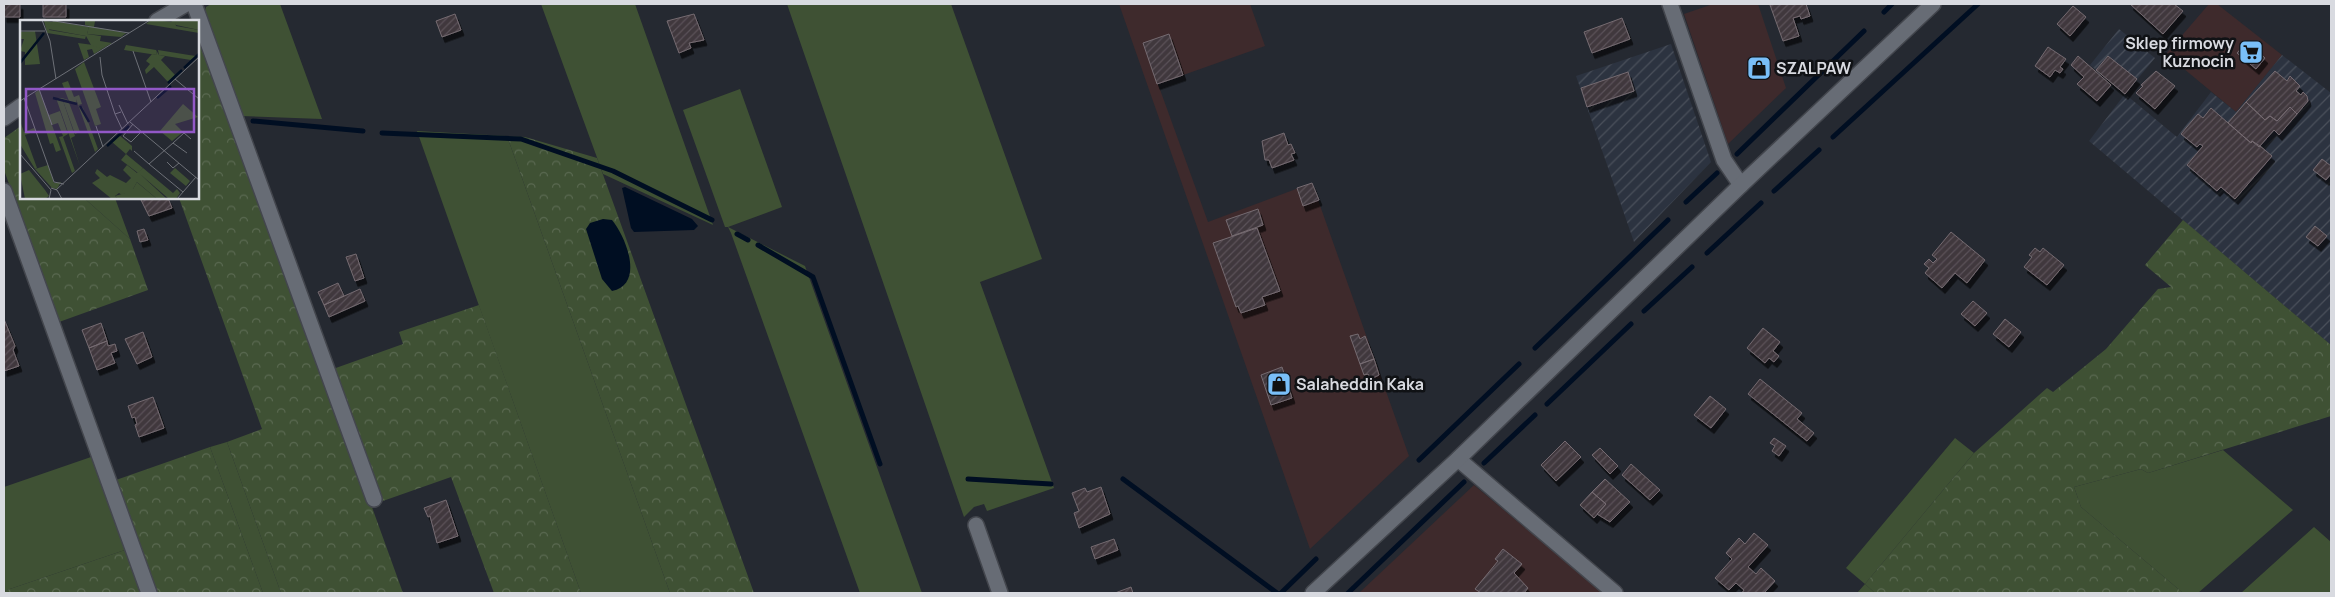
<svg xmlns="http://www.w3.org/2000/svg" width="2335" height="597" viewBox="0 0 2335 597" font-family="Manrope,sans-serif">
<style>
.commercial{fill:#3e2a2c}
.industrial{fill:url(#industrial-furrows)}
.grass{fill:#3f5134}
.forest{fill:url(#forest-crowns)}
.water{fill:#000e22}
.lines{fill:none;stroke-linecap:round;stroke-linejoin:round}
.stream{stroke:#000e22;stroke-width:5}
.building{fill:url(#building-hatch);stroke:#756b71;filter:url(#shadow)}
.minor-casing{stroke:#43464d;stroke-width:18}
.tertiary-casing{stroke:#43464d;stroke-width:18}
.minor{stroke:#676c75;stroke-width:15}
.tertiary{stroke:#676c75;stroke-width:15}
.labels{text-anchor:middle;dominant-baseline:central;stroke-width:5;stroke-linejoin:round;paint-order:stroke}
.poi-label{font-size:16px;font-weight:bold;fill:#d8dae0;stroke:#101215;text-anchor:start}
.inset-river{fill:none;stroke:#000e22;stroke-width:2.5}
.inset-road{fill:none;stroke:#6d7077;stroke-width:1}
.view{fill:#9258c7;fill-opacity:0.15;stroke:#9258c7;stroke-width:2.5}
.inset-edge{fill:none;stroke:#d8dae0;stroke-width:2.5}
</style>
<defs>
<pattern id="industrial-furrows" width="10" height="10" patternUnits="userSpaceOnUse" patternTransform="scale(1.25)"><rect width="10" height="10" fill="#2c3340"/><path d="M-1 1l2-2M0 10L10 0M9 11l2-2" fill="none" stroke="#4a505b"/></pattern>
<pattern id="forest-crowns" width="20" height="18" patternUnits="userSpaceOnUse" patternTransform="scale(1.25)"><rect width="20" height="18" fill="#3f5134"/><path d="M2 6a3 3 0 1 1 6 0M12 15a3 3 0 1 1 6 0" fill="none" stroke="#5a6951"/></pattern>
<pattern id="building-hatch" width="6" height="6" patternUnits="userSpaceOnUse" patternTransform="scale(1.25)"><rect width="6" height="6" fill="#40373d"/><path d="M-1 1l2-2M0 6l6-6M5 7l2-2" fill="none" stroke="#5b5359"/></pattern>
<filter id="shadow"><feDropShadow dx="3" dy="5.5" stdDeviation="0" flood-color="#0009"/></filter>
</defs>
<rect width="100%" height="100%" fill="#252931"/>
<!-- commercial -->
<path class="commercial" d="M1119,4H1250L1265,46L1158,84L1208,222L1312,183L1409,456L1310,549Z
M1713,4H1758L1786,88L1728,144L1684,14Z
M2209,4H2217L2282,55L2236,112L2166,54Z
M1474,485L1603,593H1359Z"/>
<!-- industrial -->
<path class="industrial" d="M2119,29L2155,58L2125,94L2177,137L2211,92L2236,112L2282,55L2331,93V345L2089,141L2125,94L2090,65Z
M1671,44L1711,162L1634,242L1576,76Z"/>
<!-- grass -->
<path class="grass" d="M211,4H280L322,119L241,116L204,15L206,7Z
M541,4H635L713,225L603,174Z
M787,4H951L1042,259L980,282L1054,488L987,511L984,504L974,507L964,517Z
M740,89L782,207L728,227L805,266L922,593H860L731,233L728,227H725L683,110Z
M417,131L507,136L670,593H581Z
M84,198H115L130,239Z
M1955,438L1974,453L1865,584L1875,593H1857L1865,584L1846,568Z
M227,442L281,593H263L210,447Z
M2223,450L2293,510L2198,593H2183L2081,507L2074,487L2141,469L2148,473Z
M91,457L125,550L4,591V487Z
M2314,527L2331,542V593H2241Z"/>
<!-- forest -->
<path class="forest" d="M198,26L403,593H281L227,442L262,429L179,198H198Z
M21,126V198H84L130,239L148,290L59,322L4,170V138Z
M507,136L525,137L597,158L754,593H670Z
M2183,220L2331,345V416L2148,473L2141,469L2074,487L2081,507L2183,593H1875L1865,584L1974,453L2047,388L2053,392L2106,349L2158,289L2171,287L2145,265Z
M479,305L581,593H494L451,477L380,502L333,369L403,344L399,332Z
M210,447L263,593H156L116,480Z
M125,550L140,593H4V591Z"/>
<!-- water -->
<path class="water" d="M625,187L692,219L698,226L694,230L634,232L631,228L622,188Z
M603,219L612,220C626,237 645,284 612,291L602,279L586,229L590,223Z"/>
<g class="lines">
<!-- stream -->
<path class="stream" d="M1884,12L1892,4
M253,121L363,131
M382,133L521,139L613,171L712,220
M1833,137L1978,4
M1737,154L1864,31
M1774,191L1819,150
M1686,202L1717,173
M737,234L748,240
M758,245L813,277L880,464
M1707,253L1761,203
M1644,311L1692,267
M1535,348L1668,220
M1547,404L1631,324
M1419,460L1519,364
M1484,463L1535,415
M968,479L1051,484
M1123,479L1277,593
M1281,593L1316,559
M1348,593L1464,482"/>
</g>
<!-- building -->
<path class="building" d="M4,4H20V17H4Z
M43,4H66V17H43Z
M1773,4H1806L1810,16L1801,19L1800,16L1793,18L1799,36L1783,41L1770,5Z
M2130,4H2174L2183,11L2163,34Z
M2073,6L2086,17L2070,36L2057,24Z
M455,14L461,30L442,37L436,21Z
M694,14L704,40L689,43L691,48L679,53L667,21Z
M1622,18L1630,39L1592,53L1584,32Z
M1169,34L1183,75L1157,84L1143,43Z
M2247,42L2265,58L2256,69L2237,53Z
M2048,47L2066,59L2060,67L2063,69L2060,73L2055,70L2050,77L2035,66Z
M2078,56L2111,85L2097,101L2077,84L2084,77L2071,65Z
M2108,56L2137,79L2125,94L2096,70Z
M2156,71L2175,86L2155,109L2136,93L2143,86L2141,85Z
M2275,71L2287,81L2290,76L2300,86L2296,91L2301,95L2303,92L2307,96L2308,101L2297,114L2290,107L2277,121L2270,116L2265,120L2246,102Z
M1628,72L1634,91L1587,107L1581,88Z
M2246,102L2265,120L2270,116L2277,121L2290,107L2297,114L2279,135L2274,130L2259,147L2252,141L2251,143L2228,123Z
M2211,108L2251,143L2252,141L2260,146L2272,156L2235,199L2221,187L2217,191L2187,165L2203,146L2200,144L2197,147L2181,134L2198,114L2203,118Z
M1284,133L1288,145L1291,144L1295,153L1291,154L1294,160L1272,168L1269,160H1265L1262,141Z
M2322,159L2331,166V174L2326,180L2313,170Z
M1312,183L1319,200L1303,206L1297,188Z
M143,198H168L172,208L149,216L141,200Z
M1258,209L1263,225L1232,236L1226,220Z
M2315,226L2327,236L2318,246L2306,237Z
M1257,228L1280,291L1262,297L1265,305L1241,313L1238,306L1236,307L1213,243Z
M144,229L148,240L140,242L137,231Z
M1951,232L1985,260L1967,283L1955,273L1942,288L1925,273L1929,268L1924,264L1929,259L1933,263L1937,259L1932,255Z
M2035,248L2040,252L2043,248L2064,265L2047,285L2024,267L2032,257L2029,255Z
M356,254L364,278L355,281L346,257Z
M338,283L344,296L324,305L318,292Z
M360,289L365,301L329,317L324,305Z
M1973,301L1987,313L1975,326L1961,314Z
M4,319L15,346L13,350L19,366L4,371Z
M2005,319L2021,332L2009,347L1993,334Z
M101,323L107,341L89,348L82,330Z
M1763,328L1780,342L1773,351L1779,356L1774,362L1769,358L1765,363L1747,348Z
M143,332L152,357L137,364L125,339Z
M1358,334L1360,339L1365,336L1374,359L1360,364L1350,336Z
M107,341L108,346L115,344L117,351L111,353L115,363L97,370L89,348Z
M1374,359L1379,375L1371,379L1368,374L1364,375L1360,364Z
M1282,367L1292,398L1271,405L1261,375Z
M1760,379L1802,413L1797,419L1814,433L1807,441L1748,394Z
M1710,396L1726,409L1711,428L1694,415Z
M153,397L164,428L139,437L135,425L137,424L135,417L132,418L128,406Z
M1774,438L1786,446L1779,456L1772,451L1775,446L1770,443Z
M1565,441L1581,457L1556,481L1541,465Z
M1600,448L1618,466L1610,474L1592,455Z
M1631,464L1660,490L1650,500L1622,475Z
M1605,479L1630,502L1610,522L1597,514L1606,504L1592,492Z
M1101,487L1110,514L1079,528L1074,513L1079,511L1072,493L1085,488L1087,492Z
M1592,492L1606,504L1594,518L1580,505Z
M446,500L458,536L437,543L430,516L428,517L424,508Z
M1754,533L1768,545L1748,567L1756,574L1761,568L1775,581L1764,593H1742L1744,590L1736,583L1729,590L1715,578L1732,559L1726,553L1739,538L1745,544Z
M1114,539L1118,550L1095,559L1091,547Z
M1503,549L1522,564L1514,573L1528,588L1524,593H1481L1475,589L1498,561L1495,559Z
M1131,587L1133,593H1115Z"/>
<g class="lines">
<!-- minor casing -->
<g class="minor-casing">
<path id="minor" d="M194,4L374,499
M1670,4L1724,160L1741,185
M157,21L186,4
M4,118L21,106
M4,191L149,593
M1458,459L1615,593
M976,525L1000,593"/>
</g>
<!-- tertiary casing -->
<g class="tertiary-casing">
<path id="tertiary" d="M1313,593L1458,459L1741,185L1933,4"/>
</g>
<!-- minor -->
<use href="#minor" class="minor"/>
<!-- tertiary -->
<use href="#tertiary" class="tertiary"/>
</g>
<!-- icons -->
<defs>
<g id="supermarket-square" transform="scale(1.25)"><rect x="-9" y="-9" width="18" height="18" rx="4" fill="#79bff8" stroke="#101215"/><path d="M-6-5.5h2.5l.6 2H6L4.5 2H-2.5L-4.4-4H-6ZM-1.5 3.2a1.3 1.3 0 1 0 .1 0ZM3 3.2a1.3 1.3 0 1 0 .1 0Z" fill="#111"/></g>
<g id="shop-square" transform="scale(1.25)"><rect x="-9" y="-9" width="18" height="18" rx="4" fill="#79bff8" stroke="#101215"/><path d="M-5-2.5h2.3a2.7 3.5 0 0 1 5.4 0H5L5.5 6h-11ZM-1.5-2.5h3a1.5 2.3 0 0 0-3 0Z" fill="#111"/></g>
</defs>
<g fill-rule="evenodd">
<use href="#supermarket-square" x="2251" y="52"/>
<use href="#shop-square" x="1759" y="68"/>
<use href="#shop-square" x="1279" y="384"/>
</g>
<g class="labels">
<!-- poi labels -->
<g class="poi-label">
<text x="2234" y="43" text-anchor="end">Sklep firmowy<tspan x="2234" dy="18">Kuznocin</tspan></text>
<text x="1776" y="68">SZALPAW</text>
<text x="1296" y="384">Salaheddin Kaka</text>
</g>
</g>
<!-- overview -->
<g transform="translate(20 20)">
<rect width="179" height="179" fill="#252931"/>
<path d="M65,0L75,1L74,7L106,13L101,17L67,14L69,6L65,5ZM179,0V10L156,5L151,1ZM24,1L33,2L29,10L66,16L65,19L27,13ZM15,11L20,44L5,45V32L0,31L4,19H0V12ZM58,23L81,26L82,29L74,34L72,29L67,30L69,37L64,40ZM136,30L139,35L145,36L141,40L155,55L148,62L134,47L126,54L125,50L130,44L126,41L132,34L137,35ZM64,42L81,87L76,89L81,104L75,106L55,49ZM48,61L54,77L59,75L62,84L58,85L63,88L78,129L75,132L56,79L57,85L49,81L42,63ZM36,78H42L55,116L51,118L60,146ZM99,115L112,126V131L110,129L106,134L92,122ZM28,145L34,163L41,162L37,169L32,168L15,149ZM107,145L117,153L123,148L153,173L157,169L160,173L156,179H149L120,154L147,179H137L117,162L113,169L102,175L99,173L95,176L98,179H92L72,163L80,158L75,153L77,149L87,157L90,155L106,163L111,158L103,150ZM155,148L170,161L166,166L150,153ZM9,150L25,170L29,176L25,179H5L0,154Z" fill="#3f5134"/>
<path d="M131,0L155,2L156,6L179,10V13L126,4ZM33,1L69,7L67,14L81,16L80,21L92,23L82,29L71,25L66,16L28,9ZM106,25L136,30L137,35L104,30ZM138,30L169,35L176,36L171,40L139,35ZM19,70L29,95L40,91L48,114L43,117L55,151L52,153L39,117L43,116L38,103L32,105L41,130L36,132L33,123L30,124L15,73ZM42,78L48,80L60,112L55,114ZM163,84L178,97L155,104L163,112L152,121L140,111ZM0,101L4,112L14,108L16,111L5,115L17,148L15,149L0,124ZM106,134L123,148L118,153L101,140ZM117,162L119,164L137,179H98L95,176L105,173L102,170L108,164L113,169Z" fill="#3f5134"/>
<path class="inset-river" d="M0,43L24,13M164,48L179,34M148,63L162,50M33,78L57,84M137,78L151,66M60,86L69,102M87,126L109,106"/>
<path class="inset-road" d="M22,0L30,21L36,59M28,0L109,13M0,11H25M113,31L131,82M80,37L82,55L95,94L101,92M155,59L179,79M19,69L32,105M4,78L34,162L44,164M0,81L130,0M99,85L108,104M95,94L102,109M110,102L179,160M113,104L103,116L111,122L122,111M76,106L83,127M153,123L164,113L171,119M114,131L129,144M0,134L31,170L29,179M147,142L153,148L159,143M31,168L37,170L42,179M36,170L179,37M163,172L129,144L153,123L167,133M157,179L176,157"/>
<path class="view" d="M6,69H174V112H6Z"/>
<rect width="179" height="179" class="inset-edge"/>
</g>
<!-- border -->
<rect width="2335" height="597" fill="none" stroke="#d8dae0" stroke-width="10"/>
</svg>
